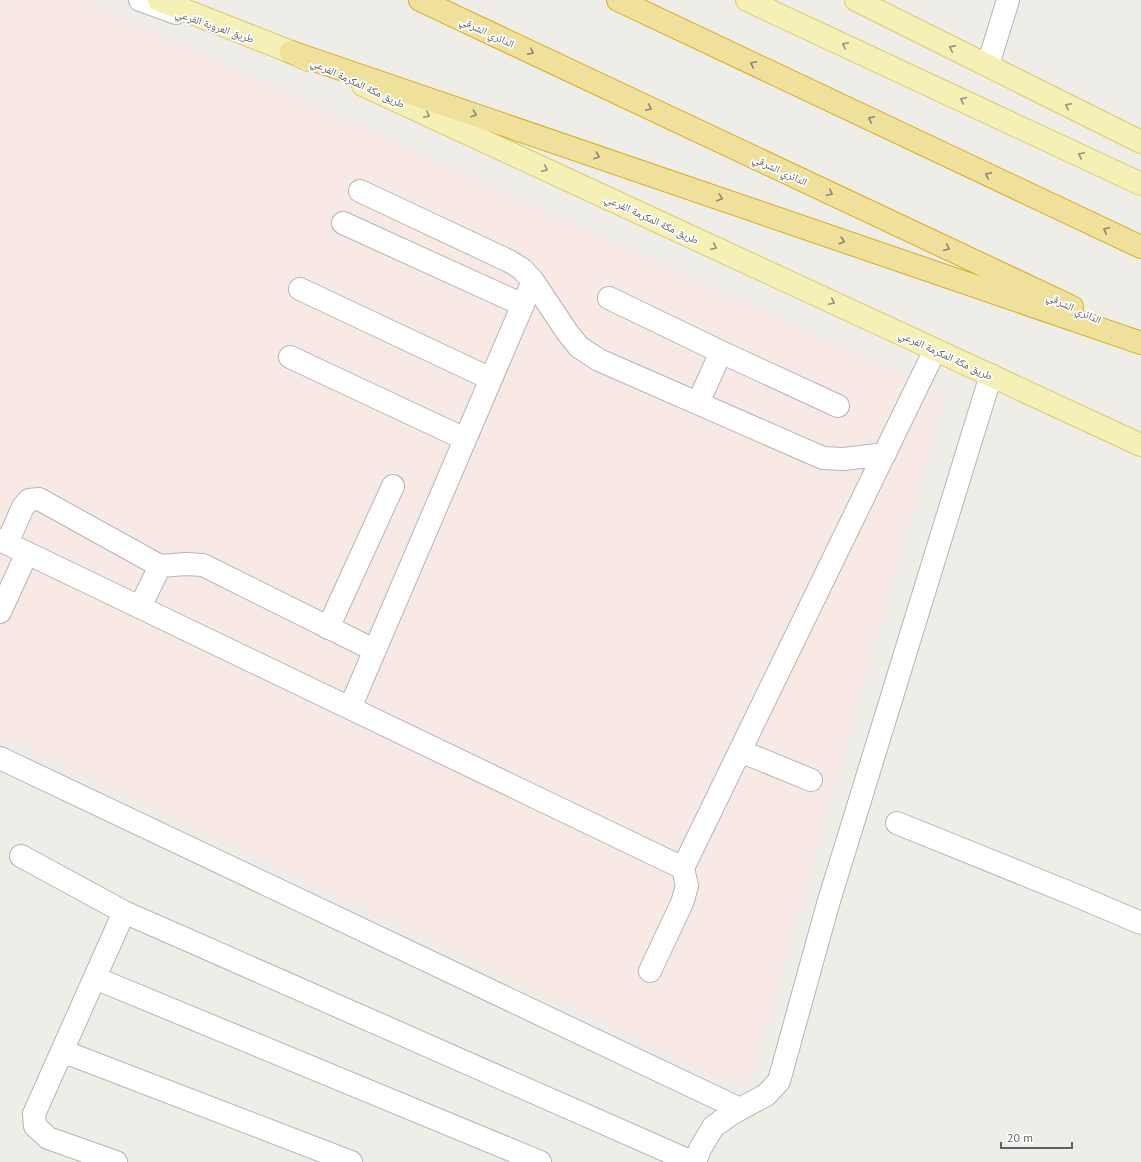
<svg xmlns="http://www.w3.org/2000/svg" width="1141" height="1162" viewBox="0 0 1141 1162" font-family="'PT Sans','Noto Naskh Arabic',sans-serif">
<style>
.medical{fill:#f8e9e5}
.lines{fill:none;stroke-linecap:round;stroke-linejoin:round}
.minor-casing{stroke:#b3b5b9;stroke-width:24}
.major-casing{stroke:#dfc96e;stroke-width:24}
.highway-casing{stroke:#d7ac1e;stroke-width:24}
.minor{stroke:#fff;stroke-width:22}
.major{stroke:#f5f0b5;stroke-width:22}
.highway{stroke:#efe19c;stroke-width:22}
.oneway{stroke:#939281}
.oneway2{stroke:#8a8776}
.labels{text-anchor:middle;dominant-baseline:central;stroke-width:3.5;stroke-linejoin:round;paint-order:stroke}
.street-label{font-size:11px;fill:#5e6065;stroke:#fff}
</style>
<rect width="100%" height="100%" fill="#eeede7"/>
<!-- medical -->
<path class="medical" d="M6,0H85L946,394L749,1092L0,735V4Z"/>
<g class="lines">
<!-- minor casing -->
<g class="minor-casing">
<path id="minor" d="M140,0L176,13
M988,65L1008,0
M360,191L509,261L522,269L533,281L567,332L579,347L599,360L823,458L844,459L885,454
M343,223L523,305
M300,289L491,379
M609,298L721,352L838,406
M290,357L465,439
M698,403L721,352
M0,540L683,868L935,350
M7,543L23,507L29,500L39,499L160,566
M140,607L160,566L186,564L203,565L374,650
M0,612L27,553
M328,628L393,486
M350,708L533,281
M740,751L811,780
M0,758L740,1109
M897,823L1075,895L1141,923
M21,856L124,912L692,1162
M650,971L682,903L687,886L683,868
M95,978L540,1162
M62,1051L351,1162
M116,1162L48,1138L35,1126L34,1114L124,912
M695,1162L700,1149L713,1127L731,1114L766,1095L779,1081L828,904L991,375"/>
</g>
<!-- major casing -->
<g class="major-casing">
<path id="major" d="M159,0L291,52L309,60
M747,0L1141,184
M856,0L1141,142
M363,85L1141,445"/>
</g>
<!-- highway casing -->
<g class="highway-casing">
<path id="highway" d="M420,0L1072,307
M618,0L1141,247
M291,52L1141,343"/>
</g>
<!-- minor -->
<use href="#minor" class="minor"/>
<!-- major -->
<use href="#major" class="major"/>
<!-- highway -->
<use href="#highway" class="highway"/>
</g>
<!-- one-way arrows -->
<defs><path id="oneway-chevron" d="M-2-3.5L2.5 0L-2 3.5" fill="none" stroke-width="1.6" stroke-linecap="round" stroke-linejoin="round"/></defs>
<g class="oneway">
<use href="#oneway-chevron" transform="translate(845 45) rotate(-155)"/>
<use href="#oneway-chevron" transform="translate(952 48) rotate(-154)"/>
<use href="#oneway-chevron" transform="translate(963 100) rotate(-155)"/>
<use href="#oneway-chevron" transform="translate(1068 106) rotate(-154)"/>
<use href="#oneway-chevron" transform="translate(427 115) rotate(25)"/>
<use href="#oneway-chevron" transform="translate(1081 155) rotate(-155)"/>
<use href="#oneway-chevron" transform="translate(545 169) rotate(25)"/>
<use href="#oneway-chevron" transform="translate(714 247) rotate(25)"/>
<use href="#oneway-chevron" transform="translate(832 302) rotate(25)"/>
</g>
<g class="oneway2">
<use href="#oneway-chevron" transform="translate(531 52) rotate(25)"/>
<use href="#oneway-chevron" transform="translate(753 64) rotate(-155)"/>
<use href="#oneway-chevron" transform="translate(649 108) rotate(25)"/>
<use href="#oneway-chevron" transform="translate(474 114) rotate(19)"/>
<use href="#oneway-chevron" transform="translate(871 119) rotate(-155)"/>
<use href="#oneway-chevron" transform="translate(597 156) rotate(19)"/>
<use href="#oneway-chevron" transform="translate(988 175) rotate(-155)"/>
<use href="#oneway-chevron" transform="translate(830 193) rotate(25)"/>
<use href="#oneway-chevron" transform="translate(720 198) rotate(19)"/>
<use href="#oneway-chevron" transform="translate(1106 230) rotate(-155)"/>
<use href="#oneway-chevron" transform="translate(842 241) rotate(19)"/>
<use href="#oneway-chevron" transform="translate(947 248) rotate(25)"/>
</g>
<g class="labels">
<!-- street labels -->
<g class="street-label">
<text transform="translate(215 26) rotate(19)">طريق العروبة الفرعي</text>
<text transform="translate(487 32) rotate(25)">الدائري الشرقي</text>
<text transform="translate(358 83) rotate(25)">طريق مكة المكرمة الفرعي</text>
<text transform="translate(780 170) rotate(25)">الدائري الشرقي</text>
<text transform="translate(652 219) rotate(25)">طريق مكة المكرمة الفرعي</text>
<text transform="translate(1074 308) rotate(25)">الدائري الشرقي</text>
<text transform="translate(946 355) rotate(25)">طريق مكة المكرمة الفرعي</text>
</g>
</g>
<!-- scale -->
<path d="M1001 1142v6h71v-6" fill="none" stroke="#5e6065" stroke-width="2"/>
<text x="1007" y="1142" font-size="12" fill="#5e6065" stroke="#ffffff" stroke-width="3" paint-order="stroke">20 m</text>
</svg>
